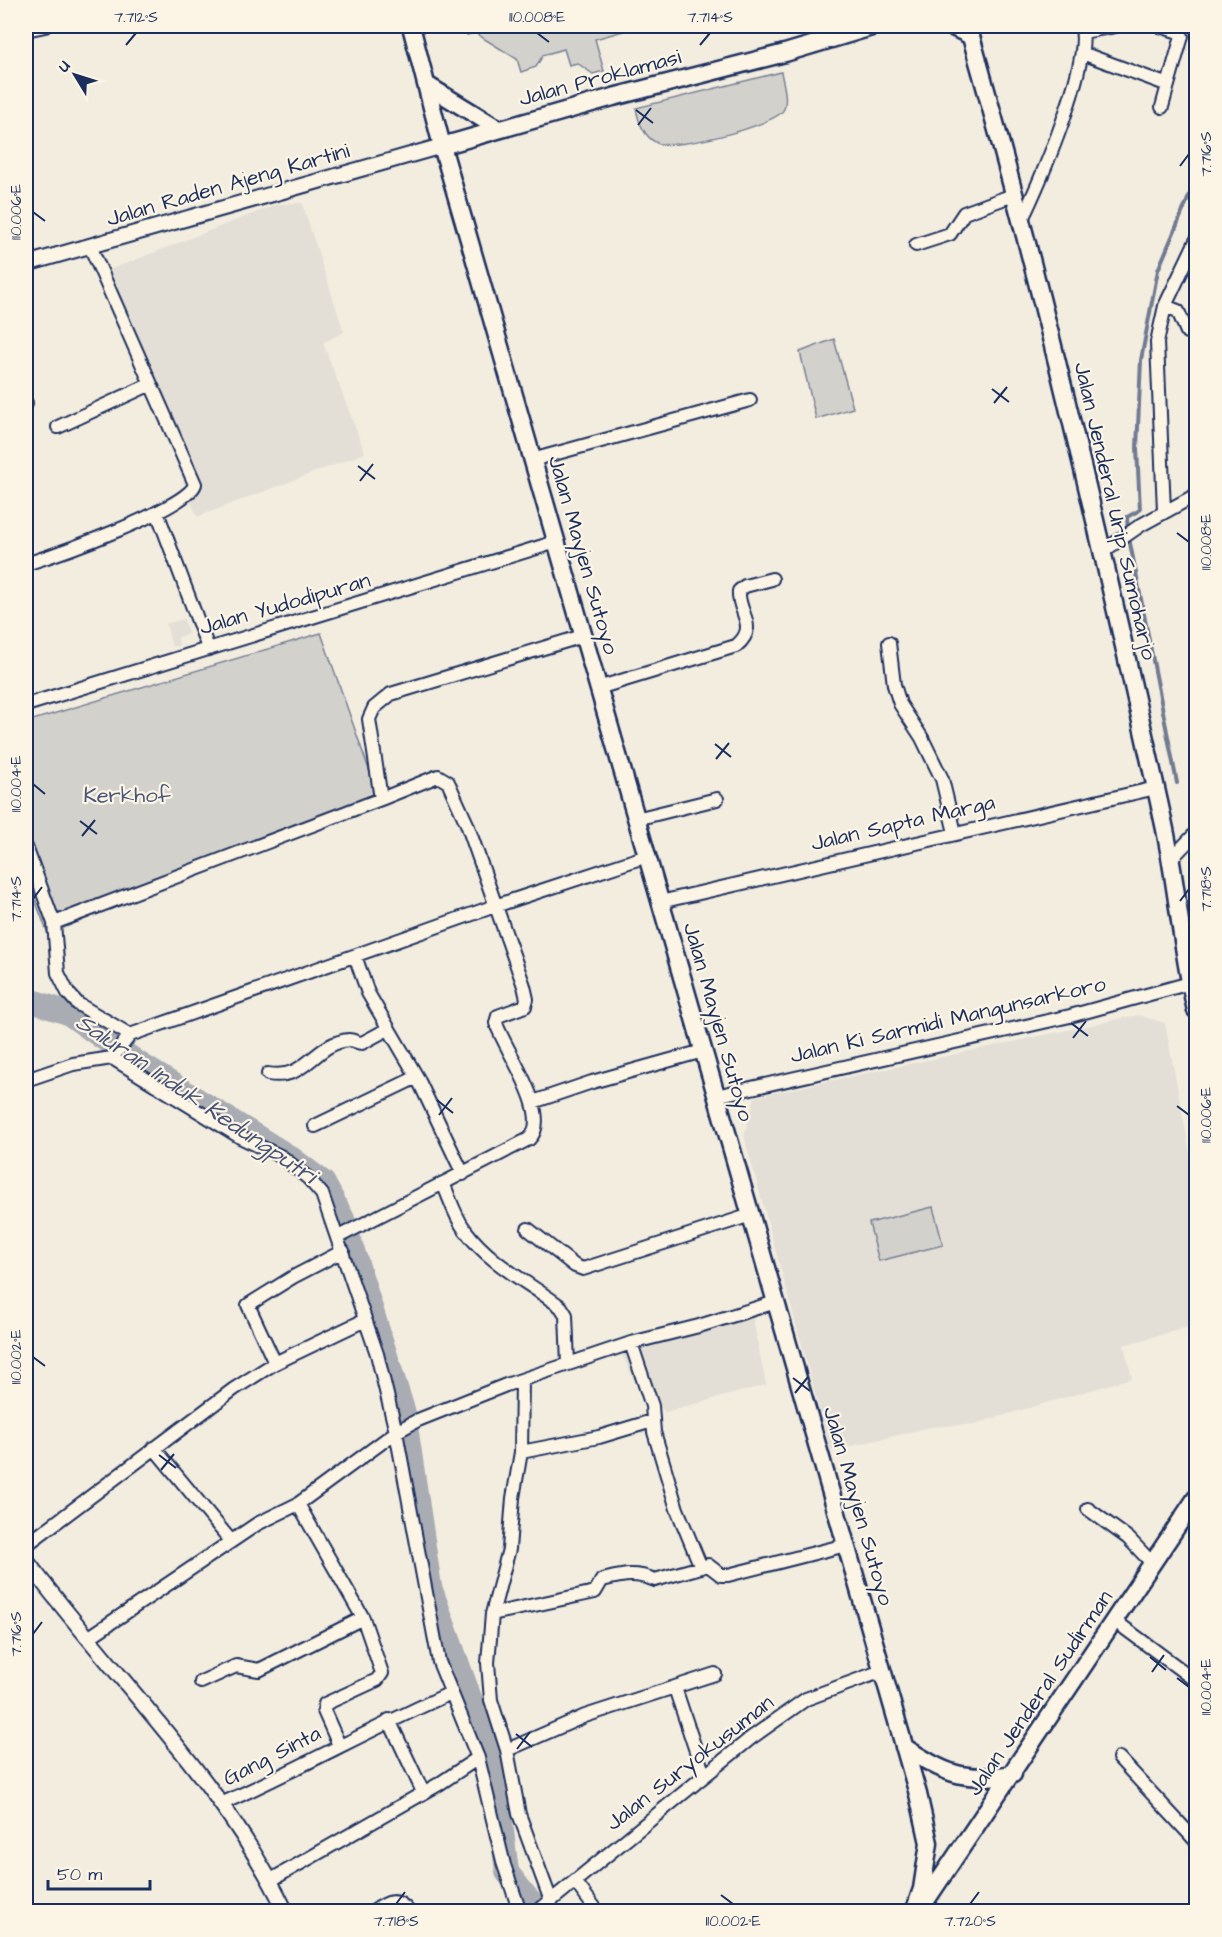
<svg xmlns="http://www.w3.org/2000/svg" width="1222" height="1937" viewBox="0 0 1222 1937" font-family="'Architects Daughter',sans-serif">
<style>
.built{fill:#e3dfd6}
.green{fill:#d3d1cc;stroke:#778095;stroke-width:1.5}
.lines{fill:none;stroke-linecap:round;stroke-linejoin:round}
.stream{stroke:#707a91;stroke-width:4}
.river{stroke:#a9acb3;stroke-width:24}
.minor-casing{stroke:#1b2f5e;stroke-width:16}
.tertiary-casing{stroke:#1b2f5e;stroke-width:18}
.secondary-casing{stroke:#1b2f5e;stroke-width:21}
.minor{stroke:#fcf5e5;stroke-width:12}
.tertiary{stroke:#fcf5e5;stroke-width:14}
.secondary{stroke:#fcf5e5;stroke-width:16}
.ticks{fill:none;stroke:#1b2f5e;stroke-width:2}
.labels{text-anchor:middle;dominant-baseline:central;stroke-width:4.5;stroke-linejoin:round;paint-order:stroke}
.street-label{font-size:22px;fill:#1b2f5e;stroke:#fcf5e5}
.park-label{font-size:22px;fill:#49587a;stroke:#fcf5e5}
.water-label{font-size:24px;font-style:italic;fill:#465478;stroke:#fcf5e5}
.neatline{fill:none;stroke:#1b2f5e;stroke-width:2}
.ticks-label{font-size:15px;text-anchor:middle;fill:#1b2f5e}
</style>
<rect width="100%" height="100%" fill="#f3ede0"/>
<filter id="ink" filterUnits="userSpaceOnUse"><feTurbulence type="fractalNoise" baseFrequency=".0167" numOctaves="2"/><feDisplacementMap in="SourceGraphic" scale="12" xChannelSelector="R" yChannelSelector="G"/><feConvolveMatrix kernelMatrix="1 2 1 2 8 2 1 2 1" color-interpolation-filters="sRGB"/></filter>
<g filter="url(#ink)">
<!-- built -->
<path class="built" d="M302,203L344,332L323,343L365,453L197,517L104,272L278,204Z
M184,619L188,634L178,637L179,645L172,647L166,624Z
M1138,1015L1165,1023L1196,1185V1325L1124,1345L1132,1378L974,1424L931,1427L831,1451L744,1136L755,1097Z
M752,1313L766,1385L665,1412L636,1384L621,1353Z"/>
<!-- green -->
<path class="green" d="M464,26H641L595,39L604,71L593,74L577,63L569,65L564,49L543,55L536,67L521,72L517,59L475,33L467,35Z
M781,72C783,83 788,98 784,109C776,126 673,151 657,143C644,137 638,121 636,108Z
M834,339L853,408L816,419L800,352Z
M321,633L380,801L48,934L26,876V722Z
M933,1207L943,1245L879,1261L869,1223Z"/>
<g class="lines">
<!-- stream -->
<path class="stream" d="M1128,531L1127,517L1140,510L1137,448L1141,360L1158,270L1196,180
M1129,538L1177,783"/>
<!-- river -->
<path class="river" d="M26,999L68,1013L138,1063L291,1158L323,1182L343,1219L404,1413L430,1587L483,1734L497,1791L507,1872L538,1912"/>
<!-- minor casing -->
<g class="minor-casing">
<path id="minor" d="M1160,26L1179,32L1182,36L1168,85
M26,30L45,26
M1083,32L1116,26
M1082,53L1168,85L1162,107
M1022,219C1039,185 1093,59 1081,26
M916,245L950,234L964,213L1016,194
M1165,306L1178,311L1187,332L1196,334
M26,404V403
M58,427L151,384
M532,460L750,400
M1164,511L1157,342L1165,306L1196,241
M157,512L208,648
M1102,552L1141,525L1196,495
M26,564C54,555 188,509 195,484L90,246
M889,643L894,685L900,704L922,738L942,779L955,833
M598,688L736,646C760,626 737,613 739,591L745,586L772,579
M26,705L556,542
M636,819L717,799
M26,847L54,923L58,973L68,993L78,1004L130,1035
M1172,858L1196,833
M660,902L1156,788
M54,923L381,799L369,719L374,708L391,694L583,636
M355,956L368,993L417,1077L463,1174
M112,1058L240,1137L282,1157L308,1178L322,1194L377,1354L396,1432L439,1662L478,1758L504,1865L520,1912
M268,1074C307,1081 314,1043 349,1040C354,1040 357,1043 362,1043L388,1029
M26,1080L73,1064L112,1058L130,1035L495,906L647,856
M716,1096L1070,1016L1190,983
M533,1102L592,1082L703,1051
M315,1126L417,1077
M443,1183C450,1199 455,1217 465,1230C490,1264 528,1282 561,1307L566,1315L568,1364
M528,1229L575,1266L583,1269L751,1215
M338,1237L529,1139C554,1116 504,1049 496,1023L498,1016L525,1006L527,999L524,986L467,824L448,782L438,776L381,799
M631,1343L652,1406L654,1432L677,1509L701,1567
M275,1363L248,1305L293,1277L343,1251
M522,1381L521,1452L513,1498L509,1549L492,1614L488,1663L491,1700L507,1750L519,1814L551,1901
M154,1448L231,1541
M521,1452L599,1437L652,1421
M298,1504L363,1618L382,1673L377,1680L325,1704L324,1711L339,1745
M1088,1509L1128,1538L1153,1564
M26,1545L234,1389L275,1363L365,1320
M492,1614L595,1592L602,1580C624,1575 634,1572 655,1580L708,1565L721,1575H728L846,1545
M1115,1621L1196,1681
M88,1638L257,1524L298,1504L396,1432L418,1420L506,1385L631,1343L699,1326L776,1302
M201,1682L236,1666L259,1670L363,1618
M675,1688L704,1775
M389,1720L423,1792
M507,1750L585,1716L715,1674
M1119,1758L1196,1841
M223,1803C301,1768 374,1727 451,1693
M271,1880L439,1784L478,1758
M576,1883L598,1912
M373,1912C387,1902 397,1896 409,1912
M537,1912L751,1738L806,1699L882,1671"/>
</g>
<!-- tertiary casing -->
<g class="tertiary-casing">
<path id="tertiary" d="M26,264L442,146
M26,1560C113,1677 222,1779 286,1912"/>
</g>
<!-- secondary casing -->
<g class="secondary-casing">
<path id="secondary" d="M411,26L442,146L918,1794L929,1843L922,1889L914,1912
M951,26L971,36
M968,26C1043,288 1104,554 1163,820C1177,883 1181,948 1196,1010
M427,85L499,129
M442,146L613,97L785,53L875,26
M904,1747C947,1774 962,1782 1013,1774
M921,1908L1196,1498"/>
</g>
<!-- minor -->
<use href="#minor" class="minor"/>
<!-- tertiary -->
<use href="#tertiary" class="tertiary"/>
<!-- secondary -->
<use href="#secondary" class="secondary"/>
</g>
</g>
<!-- ticks -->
<path class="ticks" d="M537,33L549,42M126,45L136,33M700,45L710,33M636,110L653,123M638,125L651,108M1180,166L1189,154M33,212L45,221M992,389L1009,402M994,403L1007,387M358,466L375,479M360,481L373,464M1177,533L1189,542M715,744L731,757M716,759L729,743M33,784L45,794M80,821L97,834M82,836L95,820M33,899L42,887M1180,901L1189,889M1071,1023L1088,1036M1073,1038L1086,1021M437,1100L453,1113M1177,1106L1189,1115M439,1115L452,1098M33,1357L45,1366M793,1378L810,1391M795,1393L808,1377M159,1455L176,1468M161,1470L174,1454M33,1634L42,1622M1150,1657L1166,1670M1152,1672L1164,1655M1177,1678L1189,1687M516,1734L532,1747M517,1749L530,1732M721,1895L733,1904M396,1904L405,1892M970,1904L979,1892"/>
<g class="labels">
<!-- street labels -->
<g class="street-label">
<text transform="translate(600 78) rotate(-15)">Jalan Proklamasi</text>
<text transform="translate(228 185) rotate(-16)">Jalan Raden Ajeng Kartini</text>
<text transform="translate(1115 511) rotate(77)">Jalan Jenderal Urip Sumoharjo</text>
<text transform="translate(583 555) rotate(74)">Jalan Mayjen Sutoyo</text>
<text transform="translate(285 604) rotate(-16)">Jalan Yudodipuran</text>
<text transform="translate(903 823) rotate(-13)">Jalan Sapta Marga</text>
<text transform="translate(948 1020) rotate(-13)">Jalan Ki Sarmidi Mangunsarkoro</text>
<text transform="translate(718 1022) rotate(74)">Jalan Mayjen Sutoyo</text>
<text transform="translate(858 1506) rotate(74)">Jalan Mayjen Sutoyo</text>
<text transform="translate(1040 1693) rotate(-56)">Jalan Jenderal Sudirman</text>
<text transform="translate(272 1756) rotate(-27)">Gang Sinta</text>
<text transform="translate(690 1763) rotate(-38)">Jalan Suryokusuman</text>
</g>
<!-- park labels -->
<g class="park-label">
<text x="127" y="795">Kerkhof</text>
</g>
<!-- water labels -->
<g class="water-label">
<text transform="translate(196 1099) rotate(34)">Saluran Induk Kedungputri</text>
</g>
</g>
<!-- margin -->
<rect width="1222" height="1937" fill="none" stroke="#fcf5e5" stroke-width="66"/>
<!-- north arrow -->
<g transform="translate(75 75) rotate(308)" stroke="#fcf5e5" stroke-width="4.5" paint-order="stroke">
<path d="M0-4.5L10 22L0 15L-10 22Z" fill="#1b2f5e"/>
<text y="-9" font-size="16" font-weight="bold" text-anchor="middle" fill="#1b2f5e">U</text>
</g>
<!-- scale -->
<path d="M48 1880v9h102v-9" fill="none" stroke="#1b2f5e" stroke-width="3"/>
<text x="57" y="1880" font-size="18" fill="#1b2f5e" stroke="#fcf5e5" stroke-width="4.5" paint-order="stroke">50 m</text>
<rect x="33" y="33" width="1156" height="1871" class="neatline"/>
<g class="ticks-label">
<text x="136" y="22">7.712°S</text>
<text x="537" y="22">110.008°E</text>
<text x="710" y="22">7.714°S</text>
<text transform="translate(1206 154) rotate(-90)" y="5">7.716°S</text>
<text transform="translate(16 212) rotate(-90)" y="5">110.006°E</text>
<text transform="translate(1206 542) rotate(-90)" y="5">110.008°E</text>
<text transform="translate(16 784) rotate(-90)" y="5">110.004°E</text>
<text transform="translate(1206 889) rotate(-90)" y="5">7.718°S</text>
<text transform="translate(16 899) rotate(-90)" y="5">7.714°S</text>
<text transform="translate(1206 1115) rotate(-90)" y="5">110.006°E</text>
<text transform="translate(16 1357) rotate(-90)" y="5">110.002°E</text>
<text transform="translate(16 1634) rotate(-90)" y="5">7.716°S</text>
<text transform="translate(1206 1687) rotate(-90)" y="5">110.004°E</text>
<text x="396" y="1926">7.718°S</text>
<text x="733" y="1926">110.002°E</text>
<text x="970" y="1926">7.720°S</text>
</g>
</svg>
